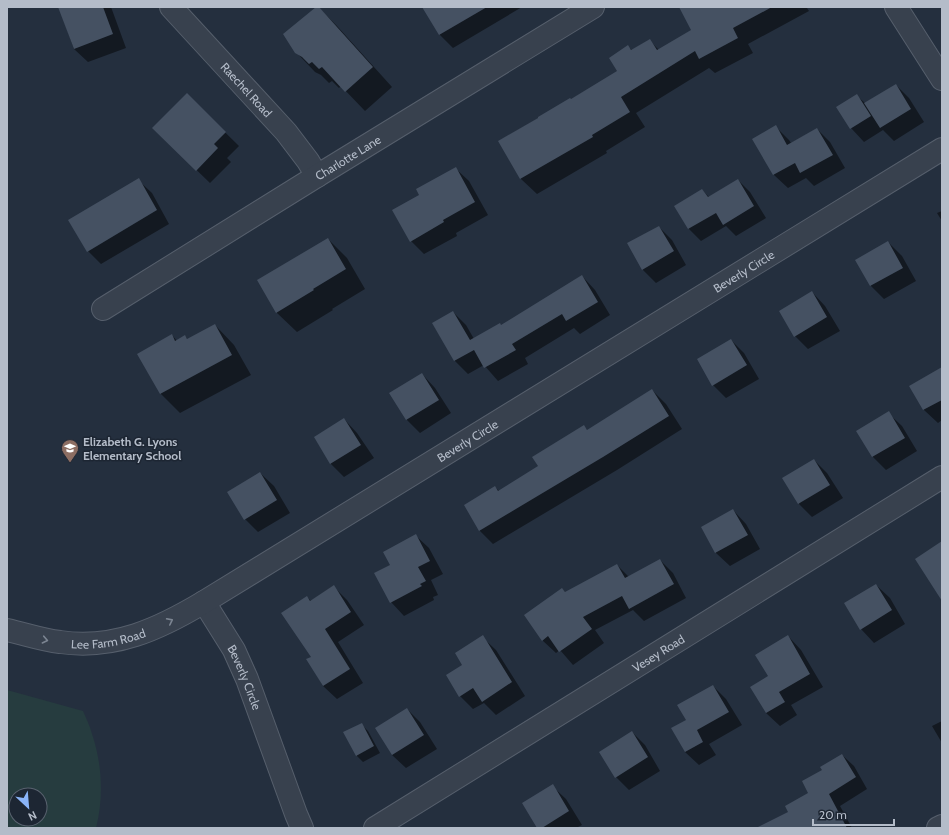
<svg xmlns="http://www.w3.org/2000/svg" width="949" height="835" viewBox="0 0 949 835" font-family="Cabin,sans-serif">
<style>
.green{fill:#263c3f;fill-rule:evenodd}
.shadow{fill:#0007}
.building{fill:#455162}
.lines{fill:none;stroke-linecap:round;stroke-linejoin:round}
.minor-casing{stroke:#565f6c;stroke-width:24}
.minor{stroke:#38414e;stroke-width:22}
.oneway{stroke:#7c8592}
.labels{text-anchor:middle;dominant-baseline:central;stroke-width:3;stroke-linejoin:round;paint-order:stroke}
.street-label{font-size:12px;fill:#b4bcc9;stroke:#1d2633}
.poi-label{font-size:12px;font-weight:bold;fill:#b4bcc9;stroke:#1d2633;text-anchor:start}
</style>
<rect width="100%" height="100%" fill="#242f3e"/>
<!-- green -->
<path class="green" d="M7,690L83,711C86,718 90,726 92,734C102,763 104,798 96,828H7ZM16,795H40V819H16Z"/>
<!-- shadow -->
<path class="shadow" d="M59,7H111L126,48L88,62L74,49Z
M318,7L337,26L392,87L365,111L341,86L339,88L332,81L329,83L321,75L315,72L296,52Z
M423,7H522L453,48L440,35Z
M693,7H809L807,8L809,11L748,44L753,53L715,73L709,68L636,113L645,127L606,151L607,153L537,194L521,179L499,141L618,72L628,47L632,50L649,40L659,50L692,30Z
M896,85L909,98L924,122L894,141L883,130L864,142L851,128L857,96L865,103Z
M187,95L239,146L227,158L231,162L210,183L153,128Z
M776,127L789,140L791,143L817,129L830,142L845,168L814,186L806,178L788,188L774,175L754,139Z
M455,168L469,181L488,215L456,233L457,236L424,254L411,241L421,195Z
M138,180L152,193L169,224L101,264L88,251Z
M738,180L750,192L766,218L736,236L726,226L701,241L689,229L675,206L702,190L709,197Z
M942,211V221L937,213Z
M659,227L672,240L686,265L656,283L643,270L629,244Z
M328,239L347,258L365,289L332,309L333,310L297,332L277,313L258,280Z
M888,242L902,256L916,281L884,299L871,286L857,260Z
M582,276L595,290L610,315L580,334L574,328L525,358L528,364L498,381L484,365L468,374L455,361L433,324L453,312L466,325L474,339L501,326Z
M812,292L825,306L840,331L808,349L795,336Z
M215,325L234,345L251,375L180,413L161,394L139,354L172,335L177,341L185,336L188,340Z
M731,340L744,353L759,379L726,398L713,385Z
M942,368V420L938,423L924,410L910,386Z
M422,374L435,388L451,413L420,433L407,420L391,393Z
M652,390L666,404L682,429L617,470L493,544L480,531L465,505L495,487L500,492L539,467L584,427L588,431Z
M888,413L902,426L917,451L886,470L873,457L858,432Z
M344,419L357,433L374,458L344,477L331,464L315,438Z
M814,460L827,473L843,498L812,517L799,504Z
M260,473L274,486L290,513L258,532L245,519Z
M733,510L746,524L760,549L730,566L716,553L702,528Z
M415,535L429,548L443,574L431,580L438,595L433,597L434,600L404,616L391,602V565Z
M660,560L673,573L686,598L644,621L633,610L595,630L604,643L573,665L560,650L556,653L542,640L562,589L566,593L617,565L629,577Z
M876,585L890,598L905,624L874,643L861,629Z
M333,586L347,600L364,625L338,642L363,683L337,699L323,686L308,660L312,657L307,597L311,601Z
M788,636L801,650L823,687L791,705L797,715L780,726L766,713L769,677Z
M482,637L496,650L525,696L496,715L484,703L473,709L460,696L464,666Z
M713,686L726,699L742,725L709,744L716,755L699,765L685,752L687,720Z
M407,709L420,722L437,749L406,768L392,755Z
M942,721V743L932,726Z
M361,724L368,731L380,753L363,762L357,756L345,733Z
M632,732L645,745L660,771L629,790L616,777Z
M842,755L854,766L867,789L840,806L852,828H791L823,770Z
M552,786L566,799L582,825L576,828H538Z"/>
<!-- building -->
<path class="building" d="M58,7H103L113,34L74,49Z
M316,7H319L373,67L345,92L322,67L319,69L312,62L309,64L302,57L295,53L283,34Z
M422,7H487L439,35Z
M679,7H772L733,28L738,38L699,59L695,51L621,97L630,112L592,135L593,137L520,179L498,141L538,118V117L570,98L571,99L617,71L609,58L628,45L631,50L650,39L657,50L691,30Z
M896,84L911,109L880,128L864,103Z
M187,93L226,132L214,144L218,148L196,171L152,128Z
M857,94L871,116L850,129L836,107Z
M776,125L787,145L817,128L833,155L800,173L795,163L773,175L752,139Z
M456,167L475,202L443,220L444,222L410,242L392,210L419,195L416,189Z
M139,178L157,210L87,252L68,220Z
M738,179L754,206L723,225L716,213L688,229L674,206L702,189L708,197Z
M659,226L674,251L642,270L627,243Z
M328,238L346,269L313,289L314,290L276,313L257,280Z
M888,241L903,268L870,286L855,260Z
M582,275L598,302L566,321L562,314L512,344L516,350L484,368L474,350L454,361L432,323L453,311L470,340L500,323L501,325Z
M812,291L827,317L794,337L779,311Z
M215,324L232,355L160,394L137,354L172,334L175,341L185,335L187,339Z
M731,339L747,365L712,386L697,359Z
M942,367V400L923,410L909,386Z
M422,373L439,400L406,420L389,393Z
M652,389L669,416L603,457L479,531L464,505L495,486L498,491L538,466L532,457L584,425L587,430Z
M889,411L905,438L872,457L856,431Z
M344,418L361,445L330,464L314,437Z
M814,459L830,485L798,504L782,478Z
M260,472L277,500L244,520L227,492Z
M733,509L748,535L715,553L701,527Z
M416,534L430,561L418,567L426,581L420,584L422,586L390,603L374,573L390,565L383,552Z
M942,541V601L915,559Z
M660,559L674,584L629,609L622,596L583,617L592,629L559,652L548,636L542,641L524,615L562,588L565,592L617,564L625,578Z
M876,584L892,610L860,630L844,603Z
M334,585L351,612L325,629L350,669L323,686L306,659L311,657L281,613L307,596L310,601Z
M483,635L512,682L482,702L473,688L459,697L446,675L462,665L455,653Z
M788,635L810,674L779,692L785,702L766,713L750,687L768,676L755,655Z
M713,685L729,712L697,730L703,742L685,752L671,728L686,720L677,705Z
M407,708L424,735L392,755L375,728Z
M362,723L374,746L356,756L343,732Z
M632,731L648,757L615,778L599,752Z
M842,754L856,777L829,794L847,828H756L788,812L785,806L808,793L802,781L822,770L820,767Z
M553,784L569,811L542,828H537L522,803Z"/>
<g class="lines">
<!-- minor casing -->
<g class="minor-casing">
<g id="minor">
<path id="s1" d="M171,7L286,132L308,161L317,176"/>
<path d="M896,7L942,79"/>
<path id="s2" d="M103,309L317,176L593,7"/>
<path id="s3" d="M204,602L234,650L247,679L296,814L302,828"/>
<path id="s4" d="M7,630C25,634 42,640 60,642C114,650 159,629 204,602L942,149"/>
<path id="s5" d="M375,828L942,477"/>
<path d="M938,828L942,826"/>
</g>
</g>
<!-- minor -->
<use href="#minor" class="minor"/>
</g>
<!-- one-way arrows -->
<defs><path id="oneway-chevron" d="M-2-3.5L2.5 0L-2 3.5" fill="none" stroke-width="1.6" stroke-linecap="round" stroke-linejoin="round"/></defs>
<g class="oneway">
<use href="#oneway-chevron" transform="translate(170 621) rotate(-27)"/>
<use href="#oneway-chevron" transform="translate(45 640) rotate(12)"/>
</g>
<!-- icons -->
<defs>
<g id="school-pin" transform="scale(0.9)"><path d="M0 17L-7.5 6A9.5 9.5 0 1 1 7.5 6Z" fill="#8d6e63" stroke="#1d2633"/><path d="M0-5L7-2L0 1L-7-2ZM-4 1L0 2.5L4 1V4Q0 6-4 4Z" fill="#fff"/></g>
</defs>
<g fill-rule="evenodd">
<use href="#school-pin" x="70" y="448"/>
</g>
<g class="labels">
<!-- street labels -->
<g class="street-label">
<text stroke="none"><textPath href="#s1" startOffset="112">Raechel Road</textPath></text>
<text stroke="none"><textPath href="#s2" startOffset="288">Charlotte Lane</textPath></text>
<text stroke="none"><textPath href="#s4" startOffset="840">Beverly Circle</textPath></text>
<text stroke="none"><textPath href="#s4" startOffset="516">Beverly Circle</textPath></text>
<text stroke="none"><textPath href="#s4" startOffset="103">Lee Farm Road</textPath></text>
<text stroke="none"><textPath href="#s5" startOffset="333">Vesey Road</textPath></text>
<text stroke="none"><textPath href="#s3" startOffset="86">Beverly Circle</textPath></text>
</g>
<!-- poi labels -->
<g class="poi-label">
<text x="83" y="441">Elizabeth G. Lyons<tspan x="83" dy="14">Elementary School</tspan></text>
</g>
</g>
<!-- border -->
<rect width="949" height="835" fill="none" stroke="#b4bcc9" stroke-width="16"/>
<!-- north arrow -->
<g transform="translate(28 807) rotate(154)"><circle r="19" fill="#1d2633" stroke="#59626f"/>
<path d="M0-3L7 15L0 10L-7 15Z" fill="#8ab4f8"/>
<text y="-6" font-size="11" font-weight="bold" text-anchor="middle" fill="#b4bcc9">N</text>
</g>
<!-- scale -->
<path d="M813 819v6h81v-6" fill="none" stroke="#b4bcc9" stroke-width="2"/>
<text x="819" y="819" font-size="12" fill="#b4bcc9" stroke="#1d2633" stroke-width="3" paint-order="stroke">20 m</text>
</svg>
